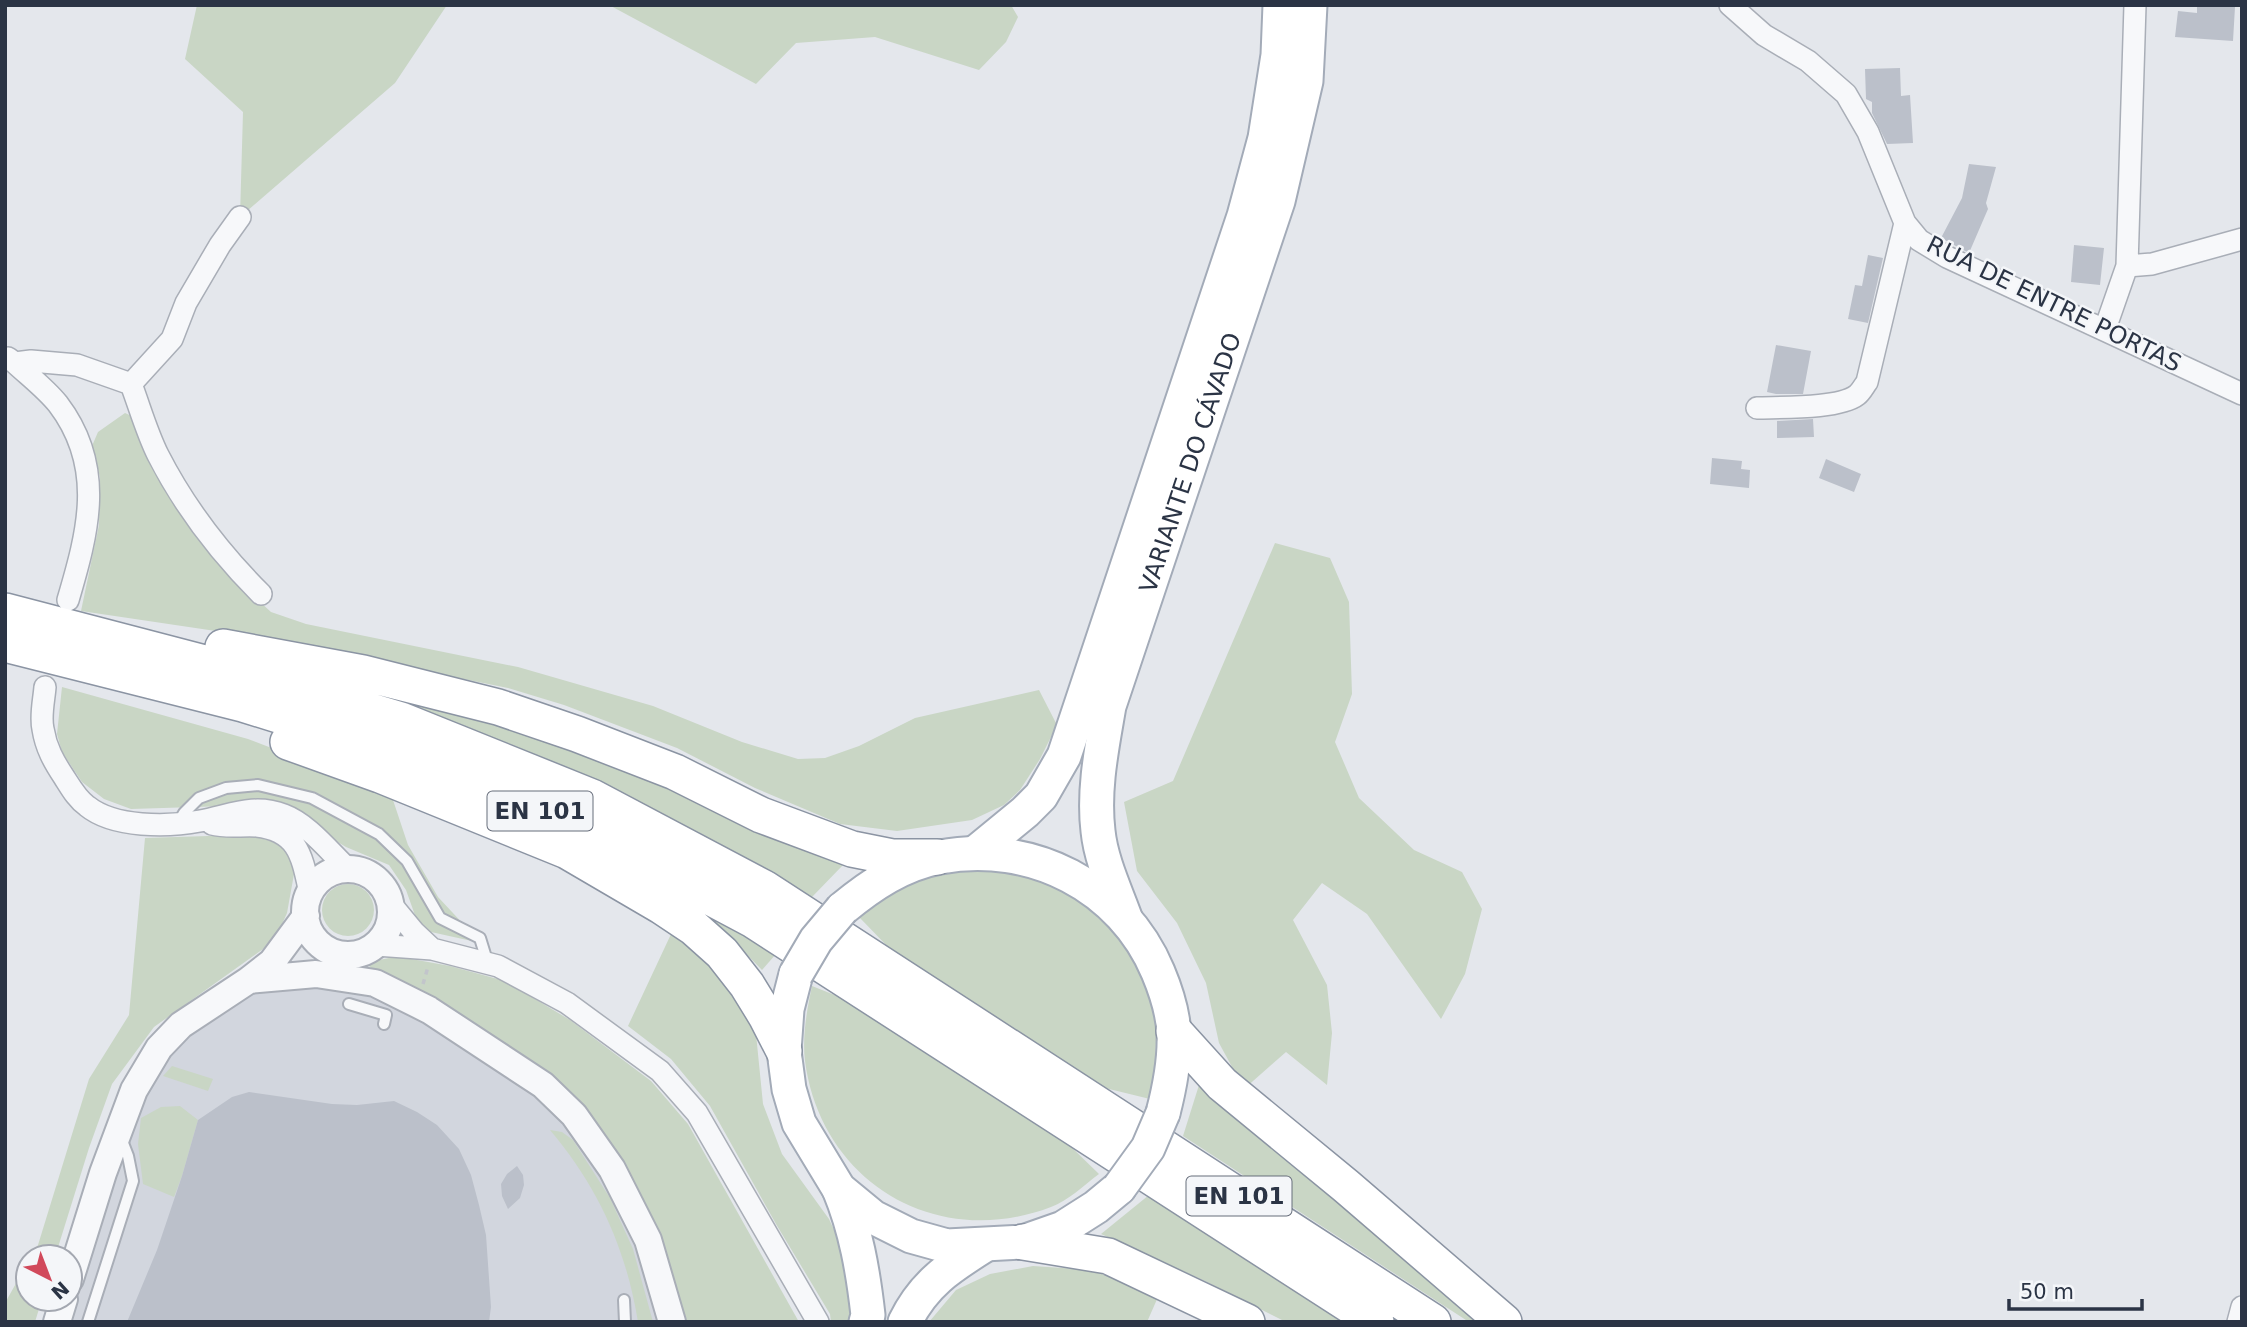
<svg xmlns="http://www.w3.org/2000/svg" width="2247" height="1327" viewBox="0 0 2247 1327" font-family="'DejaVu Sans',sans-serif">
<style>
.built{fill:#d2d6de}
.green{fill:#c9d6c5}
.building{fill:#bbc0ca}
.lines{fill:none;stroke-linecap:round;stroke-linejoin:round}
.service-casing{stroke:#a9aeb7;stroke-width:14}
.minor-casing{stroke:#a9aeb7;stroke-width:24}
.tertiary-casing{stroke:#a9aeb7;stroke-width:30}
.primary-casing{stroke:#a3abb8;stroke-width:37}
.trunk-casing{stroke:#8b94a3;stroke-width:38}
.path{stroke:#c2c5cb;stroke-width:3.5;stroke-dasharray:5 5;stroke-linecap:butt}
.service{stroke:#f7f8fa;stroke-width:10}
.minor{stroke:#f7f8fa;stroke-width:21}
.tertiary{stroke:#f7f8fa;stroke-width:26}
.primary{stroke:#fff;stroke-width:33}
.trunk{stroke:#fff;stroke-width:35}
.primary-bridge-casing{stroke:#a3abb8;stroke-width:37;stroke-linecap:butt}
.primary-bridge{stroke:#fff;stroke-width:33}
.labels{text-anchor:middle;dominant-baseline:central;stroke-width:5;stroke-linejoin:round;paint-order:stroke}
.shield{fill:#f4f6f9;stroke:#676e7b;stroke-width:2}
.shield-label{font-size:23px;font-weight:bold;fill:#2b3445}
.street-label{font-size:24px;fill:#2b3445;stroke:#f4f6f9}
</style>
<rect width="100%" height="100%" fill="#e4e7ec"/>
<!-- built -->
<path class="built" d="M249,980L375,983L586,1130L672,1322H57L159,1048Z"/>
<!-- green -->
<path class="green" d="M197,5H447L395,83L240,217L243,112L185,59Z
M609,5H1011L1018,17L1006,42L979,70L875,37L796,43L756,84Z
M125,413L134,417L152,460L190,528L234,578L271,612L306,624L518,667L653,706L742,742L798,759L825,758L859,746L915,718L1039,690L1057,725L1040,759L1020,790L1004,805L972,820L897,831L840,824L755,788L677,748L564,705L508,688L256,637L81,611L99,525L100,477L92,446L98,432Z
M1275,543L1330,558L1349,602L1352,694L1335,742L1359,798L1414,850L1462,872L1482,909L1465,974L1441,1019L1367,914L1322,883L1293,920L1327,985L1332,1033L1327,1085L1286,1052L1244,1089L1219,1043L1206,983L1177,923L1137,871L1124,802L1173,781Z
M285,670L433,705L598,755L844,864L812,897L700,834L595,780Z
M62,687L248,739L391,794L408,845L438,897L481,943L431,932L416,918L406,890L389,865L346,847L331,838L227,806L131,809L104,799L82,782L62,752L57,734Z
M208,836C243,837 274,830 296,863L287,913L279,931L263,949L154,1027L112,1084L89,1148L55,1257H31L38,1245L89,1079L129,1015L145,838Z
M983,867L1024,873L1077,894L1131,949L1147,980L1157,1017L1155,1064L1150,1099L1105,1088L891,950L859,917C903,880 926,872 983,867Z
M322 910a26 26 0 1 1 52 0a26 26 0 1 1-52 0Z
M660,886L776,954L762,970L719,926Z
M672,932L702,956L731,989L756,1034L763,1104L782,1154L829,1219L842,1247L850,1284V1322H831L830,1314L776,1224L710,1106L671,1059L628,1026Z
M389,958H406L450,966L505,981L570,1020L651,1081L688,1124L799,1322H679L582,1106L514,1050L452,1012L384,979L369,966L374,961Z
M812,986L852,1002L1064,1140L1099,1174C1084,1185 1068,1201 1051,1207C936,1251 821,1182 805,1061C802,1036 807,1010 812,986Z
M172,1066L213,1079L208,1091L163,1076Z
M1199,1085L1359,1212L1488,1322H1469L1183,1136Z
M180,1106L198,1120L182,1176L174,1197L143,1184L138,1144L141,1118L161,1107Z
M550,1130L562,1132L573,1140L610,1198L633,1249L653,1322H638C626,1248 598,1187 550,1130Z
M1149,1195L1348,1322H1286L1205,1281L1101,1234Z
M28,1262V1299H42L35,1322H5V1303Z
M1033,1266L1092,1270L1158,1297L1147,1322H929L956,1290L990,1274Z"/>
<!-- building -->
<path class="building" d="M2197,5L2235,7L2233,41L2175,37L2178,11L2197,13Z
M1900,68L1901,96L1910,95L1913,143L1887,144L1872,113V102L1866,99L1865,69Z
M1969,164L1996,167L1986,203L1988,209L1969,253L1941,238L1962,198Z
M2074,245L2104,248L2100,285L2071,282Z
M1868,255L1883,258L1868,323L1848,319L1855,285L1862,286Z
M1776,345L1811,351L1803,394H1776L1767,392Z
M1813,419L1814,437L1777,438V421Z
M1712,458L1742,461L1741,469L1750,470L1749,488L1710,484Z
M1826,459L1861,474L1854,492L1819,478Z
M249,1092L332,1104L357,1105L394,1101L417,1112L437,1125L459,1149L471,1175L479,1205L486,1235L491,1307L489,1322H127L157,1250L182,1176L198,1120L232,1097Z
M517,1166L523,1175L524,1185L520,1198L508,1209L502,1196L501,1184L507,1174Z"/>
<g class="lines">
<!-- service casing -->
<g class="service-casing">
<path id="service" d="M178,823L184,813L199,798L226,788L258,785L312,798L379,834L407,861L440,918L480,938L488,964
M349,1004L386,1015L384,1024
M624,1300L625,1322
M88,1322L133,1181L128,1156L121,1138"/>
</g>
<!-- minor casing -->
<g class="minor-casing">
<path id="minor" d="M1730,5L1764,35L1808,61L1846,94L1868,132L1905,223L1919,240L1947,257L2242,394
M2127,266L2152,264L2242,239
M2105,329L2127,266L2135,5
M8,358L15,363C29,376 46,389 58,404C106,467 88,532 68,600
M15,363L31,361L77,365L131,384C140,408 147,433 158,455C184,506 221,554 261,594
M131,384L172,339L186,303L220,245L240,217
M1757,408C1780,407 1839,409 1857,395C1861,392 1864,386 1867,382L1905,223
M45,687C44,700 40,716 43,729C46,748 54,762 64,777C71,788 77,799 87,806C114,828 168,827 200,821C229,816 253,803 284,815C308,824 329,851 348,869
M212,824C227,828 241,825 257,826C299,831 302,857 310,893
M390,903L414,932L432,949
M376,945L432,949L498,966L567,1003L660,1071L697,1113L818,1322
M2238,1322L2242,1307"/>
</g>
<!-- tertiary casing -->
<g class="tertiary-casing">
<path id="tertiary" d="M305 912a43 43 0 1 1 86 0a43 43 0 1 1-86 0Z
M249,980L316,974L375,983L429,1010L543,1085L574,1115L612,1169L648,1240L672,1322
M70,1279L103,1173L134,1090L159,1048L181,1025L249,980L272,962L306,916
M57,1322L64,1299"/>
</g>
<!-- primary casing -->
<g class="primary-casing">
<g id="primary">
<path d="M975,853L1025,812L1041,796L1064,756L1244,216L1265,138L1278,55L1280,5"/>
<path d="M842,909C871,885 902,864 940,857C1031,840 1122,886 1158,972C1166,991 1173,1013 1174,1034C1175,1061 1170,1086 1163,1113"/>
<path id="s1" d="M1126,920C1116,892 1101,861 1098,831C1093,789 1102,747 1109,706L1278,201L1306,81L1310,5"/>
<path d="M796,974L787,1009L784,1051L789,1089L799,1123L839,1189L873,1217L911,1236L947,1246L1023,1242L1063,1228L1096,1207L1119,1188"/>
<path d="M839,1189C856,1230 863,1271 868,1315L866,1322"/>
<path d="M905,1322C924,1283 950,1267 985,1245"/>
</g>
</g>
<!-- trunk casing -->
<g class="trunk-casing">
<path id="trunk" d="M5,611L250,675L401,720L592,797L764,888L1433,1322
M5,644L243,704L390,750L578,827L753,920L1376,1322
M223,647L363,673L498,707L577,734L675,772L761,815L852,849L892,857H937
M288,742L380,775L567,851L661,906L694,928L722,953L747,985L766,1016L784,1051
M1174,1031L1222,1084L1346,1186L1504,1322
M1023,1242L1108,1256L1247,1322"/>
</g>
<!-- path -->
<path class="path" d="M423,984L428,967"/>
<!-- service -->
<use href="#service" class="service"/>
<!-- minor -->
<use href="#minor" class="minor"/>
<!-- tertiary -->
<use href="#tertiary" class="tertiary"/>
<!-- primary -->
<use href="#primary" class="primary"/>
<!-- trunk -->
<use href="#trunk" class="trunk"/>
<!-- primary-bridge casing -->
<g class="primary-bridge-casing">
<path id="primary-bridge" d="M796,974L816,940L842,909
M1119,1188L1148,1148L1163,1113"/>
</g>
<!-- primary-bridge -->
<use href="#primary-bridge" class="primary-bridge"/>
</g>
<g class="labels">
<!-- shield labels -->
<g class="shield">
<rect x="487.5" y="791.5" width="105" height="39" rx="5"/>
<rect x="1186.5" y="1176.5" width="105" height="39" rx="5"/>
</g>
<g class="shield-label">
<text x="540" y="811">EN 101</text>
<text x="1239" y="1196">EN 101</text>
</g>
<!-- street labels -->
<g class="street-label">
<text transform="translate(2054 304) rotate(26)">RUA DE ENTRE PORTAS</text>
<text stroke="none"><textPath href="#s1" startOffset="476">VARIANTE DO CÁVADO</textPath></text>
</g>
</g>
<!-- border -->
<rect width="2247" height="1327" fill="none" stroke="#2b3445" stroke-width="14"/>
<!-- north arrow -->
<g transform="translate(49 1278) rotate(138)"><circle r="33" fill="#f4f6f9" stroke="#a4a8b1" stroke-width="2"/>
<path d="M0-5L12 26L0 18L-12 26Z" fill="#d1495b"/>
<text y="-10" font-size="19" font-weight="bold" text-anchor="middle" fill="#2b3445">N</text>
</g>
<!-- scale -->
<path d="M2009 1299v10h133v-10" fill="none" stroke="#2b3445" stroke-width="3.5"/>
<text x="2020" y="1299" font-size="21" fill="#2b3445" stroke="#f4f6f9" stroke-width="5" paint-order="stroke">50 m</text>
</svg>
